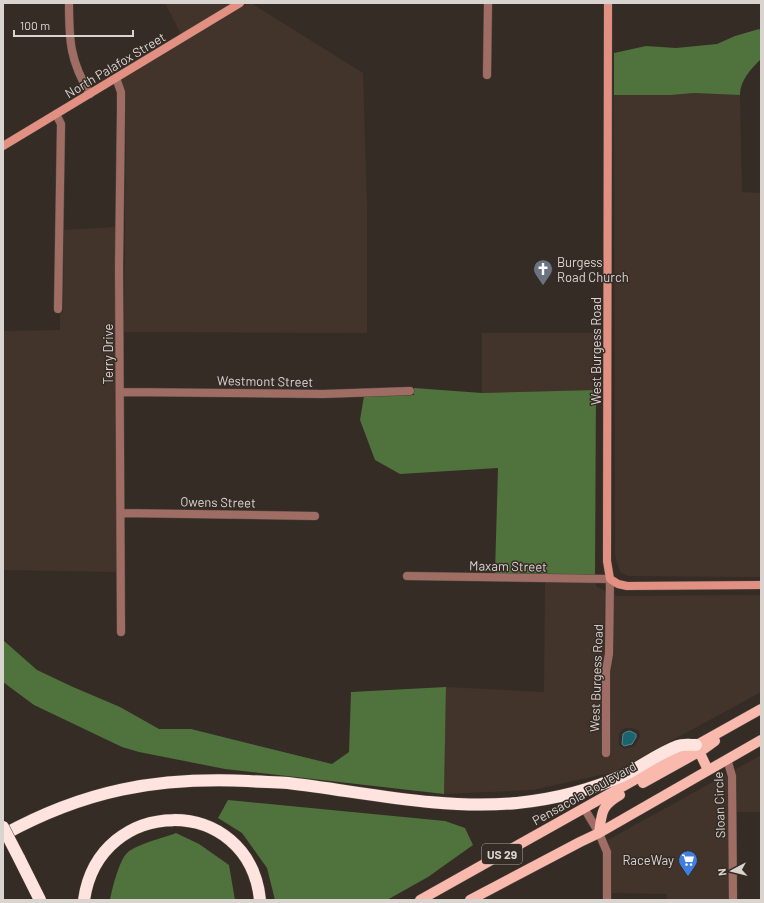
<svg xmlns="http://www.w3.org/2000/svg" width="764" height="903" viewBox="0 0 764 903" font-family="Barlow,sans-serif">
<style>
.built{fill:#43342b;fill-rule:evenodd}
.forest{fill:#50723c}
.water{fill:#1a6470;stroke:#54868d}
.lines{fill:none;stroke-linecap:round;stroke-linejoin:round}
.minor-casing{stroke:#4f4741;stroke-width:9}
.tertiary-casing{stroke:#4f4741;stroke-width:9}
.secondary-casing{stroke:#4f4741;stroke-width:9}
.primary-casing{stroke:#4f4741;stroke-width:11}
.motorway-casing{stroke:#4f4741;stroke-width:13}
.minor{stroke:#a06d64;stroke-width:8}
.tertiary{stroke:#a06d64;stroke-width:8}
.secondary{stroke:#e19082;stroke-width:8}
.primary{stroke:#f9b9ad;stroke-width:10}
.motorway{stroke:#fee3de;stroke-width:12}
.motorway-bridge-casing{stroke:#4f4741;stroke-width:13;stroke-linecap:butt}
.motorway-bridge{stroke:#fee3de;stroke-width:12}
.labels{text-anchor:middle;dominant-baseline:central;stroke-width:3;stroke-linejoin:round;paint-order:stroke}
.shield{fill:#352c26;stroke:#a8a29d;stroke-width:1}
.shield-label{font-size:12px;font-weight:bold;fill:#dad4d0}
.street-label{font-size:13px;fill:#dad4d0;stroke:#352c26}
.poi-label{font-size:13px;fill:#dad4d0;stroke:#352c26;text-anchor:start}
</style>
<rect width="100%" height="100%" fill="#352c26"/>
<!-- built -->
<path class="built" d="M165,3H232L181,34Z
M248,3H251L363,73L367,205V333L124,332L126,108L125,91L121,80Z
M694,93L740,95L742,192L761,193V577L628,576L620,572L615,556L614,95H671Z
M115,227L117,572L3,570V331L60,330V313L63,312L64,230Z
M482,333H596V390L482,393Z
M545,582L596,583V586L605,591L604,654L602,671L601,757L610,756L611,671L614,654V595L619,596L761,595V692L614,772L533,790L444,794L446,687L544,692ZM625,728H631L638,730L640,733V737L635,746L625,749L619,745V735L620,732Z
M761,755V812H737L736,769Z
M727,774L729,900H667V894L612,893V857L608,840Z"/>
<!-- forest -->
<path class="forest" d="M759,29L761,31V59C751,69 740,80 740,95L694,93L671,95H614V53L646,46L676,48L717,44L735,36Z
M414,388L482,393L596,390L595,575L495,573L498,468L400,474L375,460L360,420L364,396L414,395Z
M3,640L37,670L73,687L120,707L159,729H191L332,764L349,752L351,692L446,687L444,794L225,769L139,752L122,747L34,705L3,682Z
M228,800L445,821L465,828L473,845L428,877L387,900H275L267,868L242,833L218,818Z
M176,833L199,844L229,865L235,900H110C112,889 119,861 127,853C137,844 163,838 176,833Z"/>
<!-- water -->
<path class="water" d="M630,731L636,734V737L632,744L624,746L622,744L623,734L626,732Z"/>
<g class="lines">
<!-- minor casing -->
<g class="minor-casing">
<path id="minor" d="M69,3C69,41 70,61 90,94
M487,75L488,3
M116,78L121,92V108L119,266L121,632
M56,114L61,124L58,309
M120,392L323,394L410,391
M121,513L315,516
M407,576L610,579L609,654L606,671V753
M727,759L732,776L733,900"/>
</g>
<!-- tertiary casing -->
<g class="tertiary-casing">
<path id="tertiary" d="M584,808L599,833L607,852V900"/>
</g>
<!-- secondary casing -->
<g class="secondary-casing">
<path id="secondary" d="M608,3L607,561L610,579L618,584L627,586L761,585
M3,146L240,3"/>
</g>
<!-- primary casing -->
<g class="primary-casing">
<path id="primary" d="M697,747L708,770
M643,783L704,749L715,741
M599,833C602,812 601,806 620,795
M420,900L761,709
M470,900L580,842L599,833L761,740"/>
</g>
<!-- motorway casing -->
<g class="motorway-casing">
<path id="motorway" d="M3,835C85,790 156,777 248,781C262,782 275,782 288,783C364,792 440,810 517,803C555,799 589,791 624,775C642,766 659,753 678,746C683,744 690,745 696,745
M19,858L40,900
M84,900C99,794 249,793 260,900"/>
</g>
<!-- minor -->
<use href="#minor" class="minor"/>
<!-- tertiary -->
<use href="#tertiary" class="tertiary"/>
<!-- secondary -->
<use href="#secondary" class="secondary"/>
<!-- primary -->
<use href="#primary" class="primary"/>
<!-- motorway -->
<use href="#motorway" class="motorway"/>
<!-- motorway-bridge casing -->
<g class="motorway-bridge-casing">
<path id="motorway-bridge" d="M3,827L19,858"/>
</g>
<!-- motorway-bridge -->
<use href="#motorway-bridge" class="motorway-bridge"/>
</g>
<!-- icons -->
<defs>
<g id="church-pin" transform="scale(1)"><path d="M0 17L-7.5 6A9.5 9.5 0 1 1 7.5 6Z" fill="#6b7280" stroke="#352c26"/><path d="M-1.2-6h2.4v3.5h3.3v2.4h-3.3V6h-2.4V-.1h-3.3v-2.4h3.3Z" fill="#fff"/></g>
<g id="supermarket-pin" transform="scale(1)"><path d="M0 17L-7.5 6A9.5 9.5 0 1 1 7.5 6Z" fill="#3f7fe0" stroke="#352c26"/><path d="M-6-5.5h2.5l.6 2H6L4.5 2H-2.5L-4.4-4H-6ZM-1.5 3.2a1.3 1.3 0 1 0 .1 0ZM3 3.2a1.3 1.3 0 1 0 .1 0Z" fill="#fff"/></g>
</defs>
<g fill-rule="evenodd">
<use href="#church-pin" x="543" y="269"/>
<use href="#supermarket-pin" x="688" y="860"/>
</g>
<g class="labels">
<!-- shield labels -->
<rect class="shield" x="482" y="844" width="40" height="20" rx="3"/>
<g class="shield-label">
<text x="502" y="854">US 29</text>
</g>
<!-- street labels -->
<g class="street-label">
<text transform="translate(115 65) rotate(-31)">North Palafox Street</text>
<text transform="translate(596 351) rotate(-90)">West Burgess Road</text>
<text transform="translate(108 354) rotate(-90)">Terry Drive</text>
<text transform="translate(265 381) rotate(1)">Westmont Street</text>
<text transform="translate(218 502) rotate(1)">Owens Street</text>
<text transform="translate(508 566) rotate(1)">Maxam Street</text>
<text transform="translate(596 678) rotate(-88)">West Burgess Road</text>
<text transform="translate(584 793) rotate(-29)">Pensacola Boulevard</text>
<text transform="translate(719 805) rotate(-92)">Sloan Circle</text>
</g>
<!-- poi labels -->
<g class="poi-label">
<text x="557" y="262">Burgess<tspan x="557" dy="15">Road Church</tspan></text>
<text x="674" y="860" text-anchor="end">RaceWay</text>
</g>
</g>
<!-- border -->
<rect width="764" height="903" fill="none" stroke="#dad4d0" stroke-width="8"/>
<!-- north arrow -->
<g transform="translate(732 871) rotate(263)" stroke="#352c26" stroke-width="3" paint-order="stroke">
<path d="M0-3L7 15L0 10L-7 15Z" fill="#dad4d0"/>
<text y="-6" font-size="11" font-weight="bold" text-anchor="middle" fill="#dad4d0">N</text>
</g>
<!-- scale -->
<path d="M14 30v6h119v-6" fill="none" stroke="#dad4d0" stroke-width="2"/>
<text x="20" y="30" font-size="12" fill="#dad4d0" stroke="#352c26" stroke-width="3" paint-order="stroke">100 m</text>
</svg>
